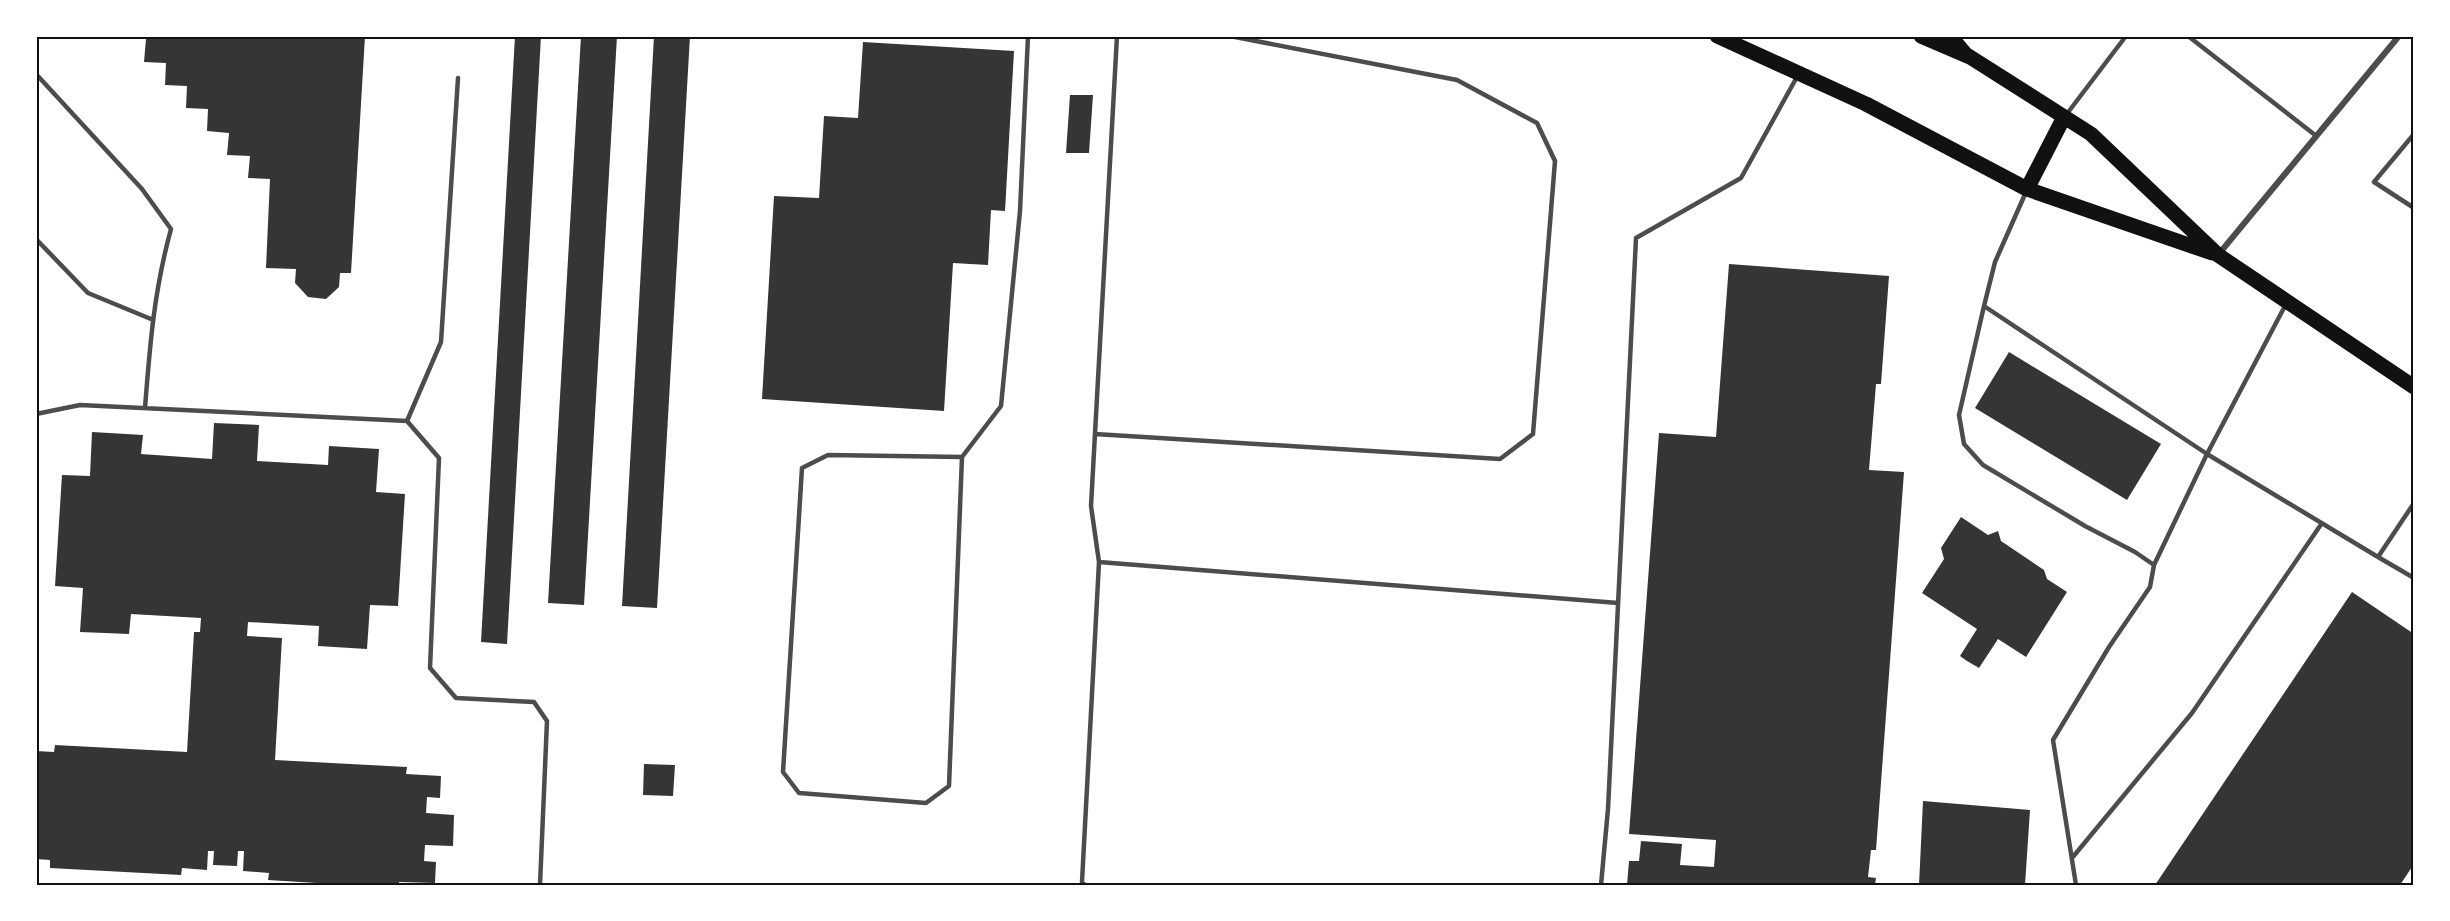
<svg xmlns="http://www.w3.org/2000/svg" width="2450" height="921" viewBox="0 0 2450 921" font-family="'Public Sans',sans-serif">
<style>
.building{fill:#353535}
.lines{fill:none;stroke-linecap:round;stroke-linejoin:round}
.service{stroke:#4c4c4c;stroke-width:4.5}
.minor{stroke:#4c4c4c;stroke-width:6}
.secondary{stroke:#111;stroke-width:12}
.primary{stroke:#111;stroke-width:15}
.neatline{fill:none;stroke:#111;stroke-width:2}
</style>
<rect width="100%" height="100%" fill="#fff"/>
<!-- building -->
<path class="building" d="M124,36H365L351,273H340L339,287L326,299L308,297L295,283L296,269L266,268L270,179L248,178L250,156L227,155L229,133L207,131L208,109L186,108L187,86L165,85L166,63L144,62L146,39H124Z
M515,36H541L507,644L481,642Z
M581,36H617L584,605L548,603Z
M654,36H690L657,608L622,606Z
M863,42L1014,51L1005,211L991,210L988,265L953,263L944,411L762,399L774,196L819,198L824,116L858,118Z
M1070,95H1093L1089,153H1066Z
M1729,264L1889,276L1881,384H1876L1869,470L1904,472L1876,850H1871L1868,877L1876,878L1875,885H1627L1629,861H1639L1641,841L1682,844L1680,865L1714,867L1716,840L1629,834L1659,433L1716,437Z
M2009,352L2161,444L2127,500L1975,408Z
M214,423L259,425L257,461L328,465L329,446L379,449L376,492L405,494L398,606L370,605L367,649L318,646L319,626L248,622L247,636L282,638L275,760L407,767L406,774L441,776L440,798L427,797L426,813L454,815L453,846L425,845L424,861L436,862L435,883L399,882V885H349L268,880L269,873L243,871L244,851H238L237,866L213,865L214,851H208L207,870L182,868L181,875L50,868V860L36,859V751L54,752L55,745L187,752L194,632H200L201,618L131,614L129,634L80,632L83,588L55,586L62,475L90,476L92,432L143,435L141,454L212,459Z
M1961,517L1988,535L1998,531L2001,541L2044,570L2047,579L2067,592L2026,657L1998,639L1979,668L1967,661L1960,656L1977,629L1922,593L1944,559L1941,548Z
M2352,592L2414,634V864L2400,885H2155Z
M644,764L675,765L673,796L643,795Z
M1923,801L2030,810L2025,885H1919Z"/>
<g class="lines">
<!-- service -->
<path class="service" d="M2188,36L2315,135
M36,74L142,189L171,229C154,291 150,344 145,408
M2066,115L2126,36
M2414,134L2374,182L2414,208
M2026,192L1995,262L1984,306L1959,415L1964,444L1983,465L2085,526L2135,552L2154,565L2150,587L2109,647L2053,740L2076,885
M36,239L88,293L151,319
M1984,306L2207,454L2378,557
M36,414L80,405L407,421L439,458L430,668L456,698L534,702L547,721L540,885
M407,421L441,342L458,78
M1095,434L1500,459L1533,434L1555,161L1537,123L1457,80L1230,36
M962,457L828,455L802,468L783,772L799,793L926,803L949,786L962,457L1001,406L1020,211L1028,36
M2414,503L2378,557L2414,578
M1099,562L1091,506L1117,36
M2154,565L2207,454L2286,304
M2072,858L2192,713L2322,523
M1085,885L1082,882L1099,562L1618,603
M1601,885L1608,809L1636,238L1741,178L1798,75"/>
<!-- minor -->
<path class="minor" d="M2218,255L2399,36"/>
<!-- secondary -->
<path class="secondary" d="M1952,36L1969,56"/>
<!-- primary -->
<path class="primary" d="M1717,36L1866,104L2027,189L2212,253
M1921,36L1970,57L2091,134L2218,255L2414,387
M2027,189L2064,117"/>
</g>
<!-- border -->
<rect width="2450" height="921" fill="none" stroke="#ffffff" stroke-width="75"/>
<rect x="38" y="38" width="2374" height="846" class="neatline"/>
</svg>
